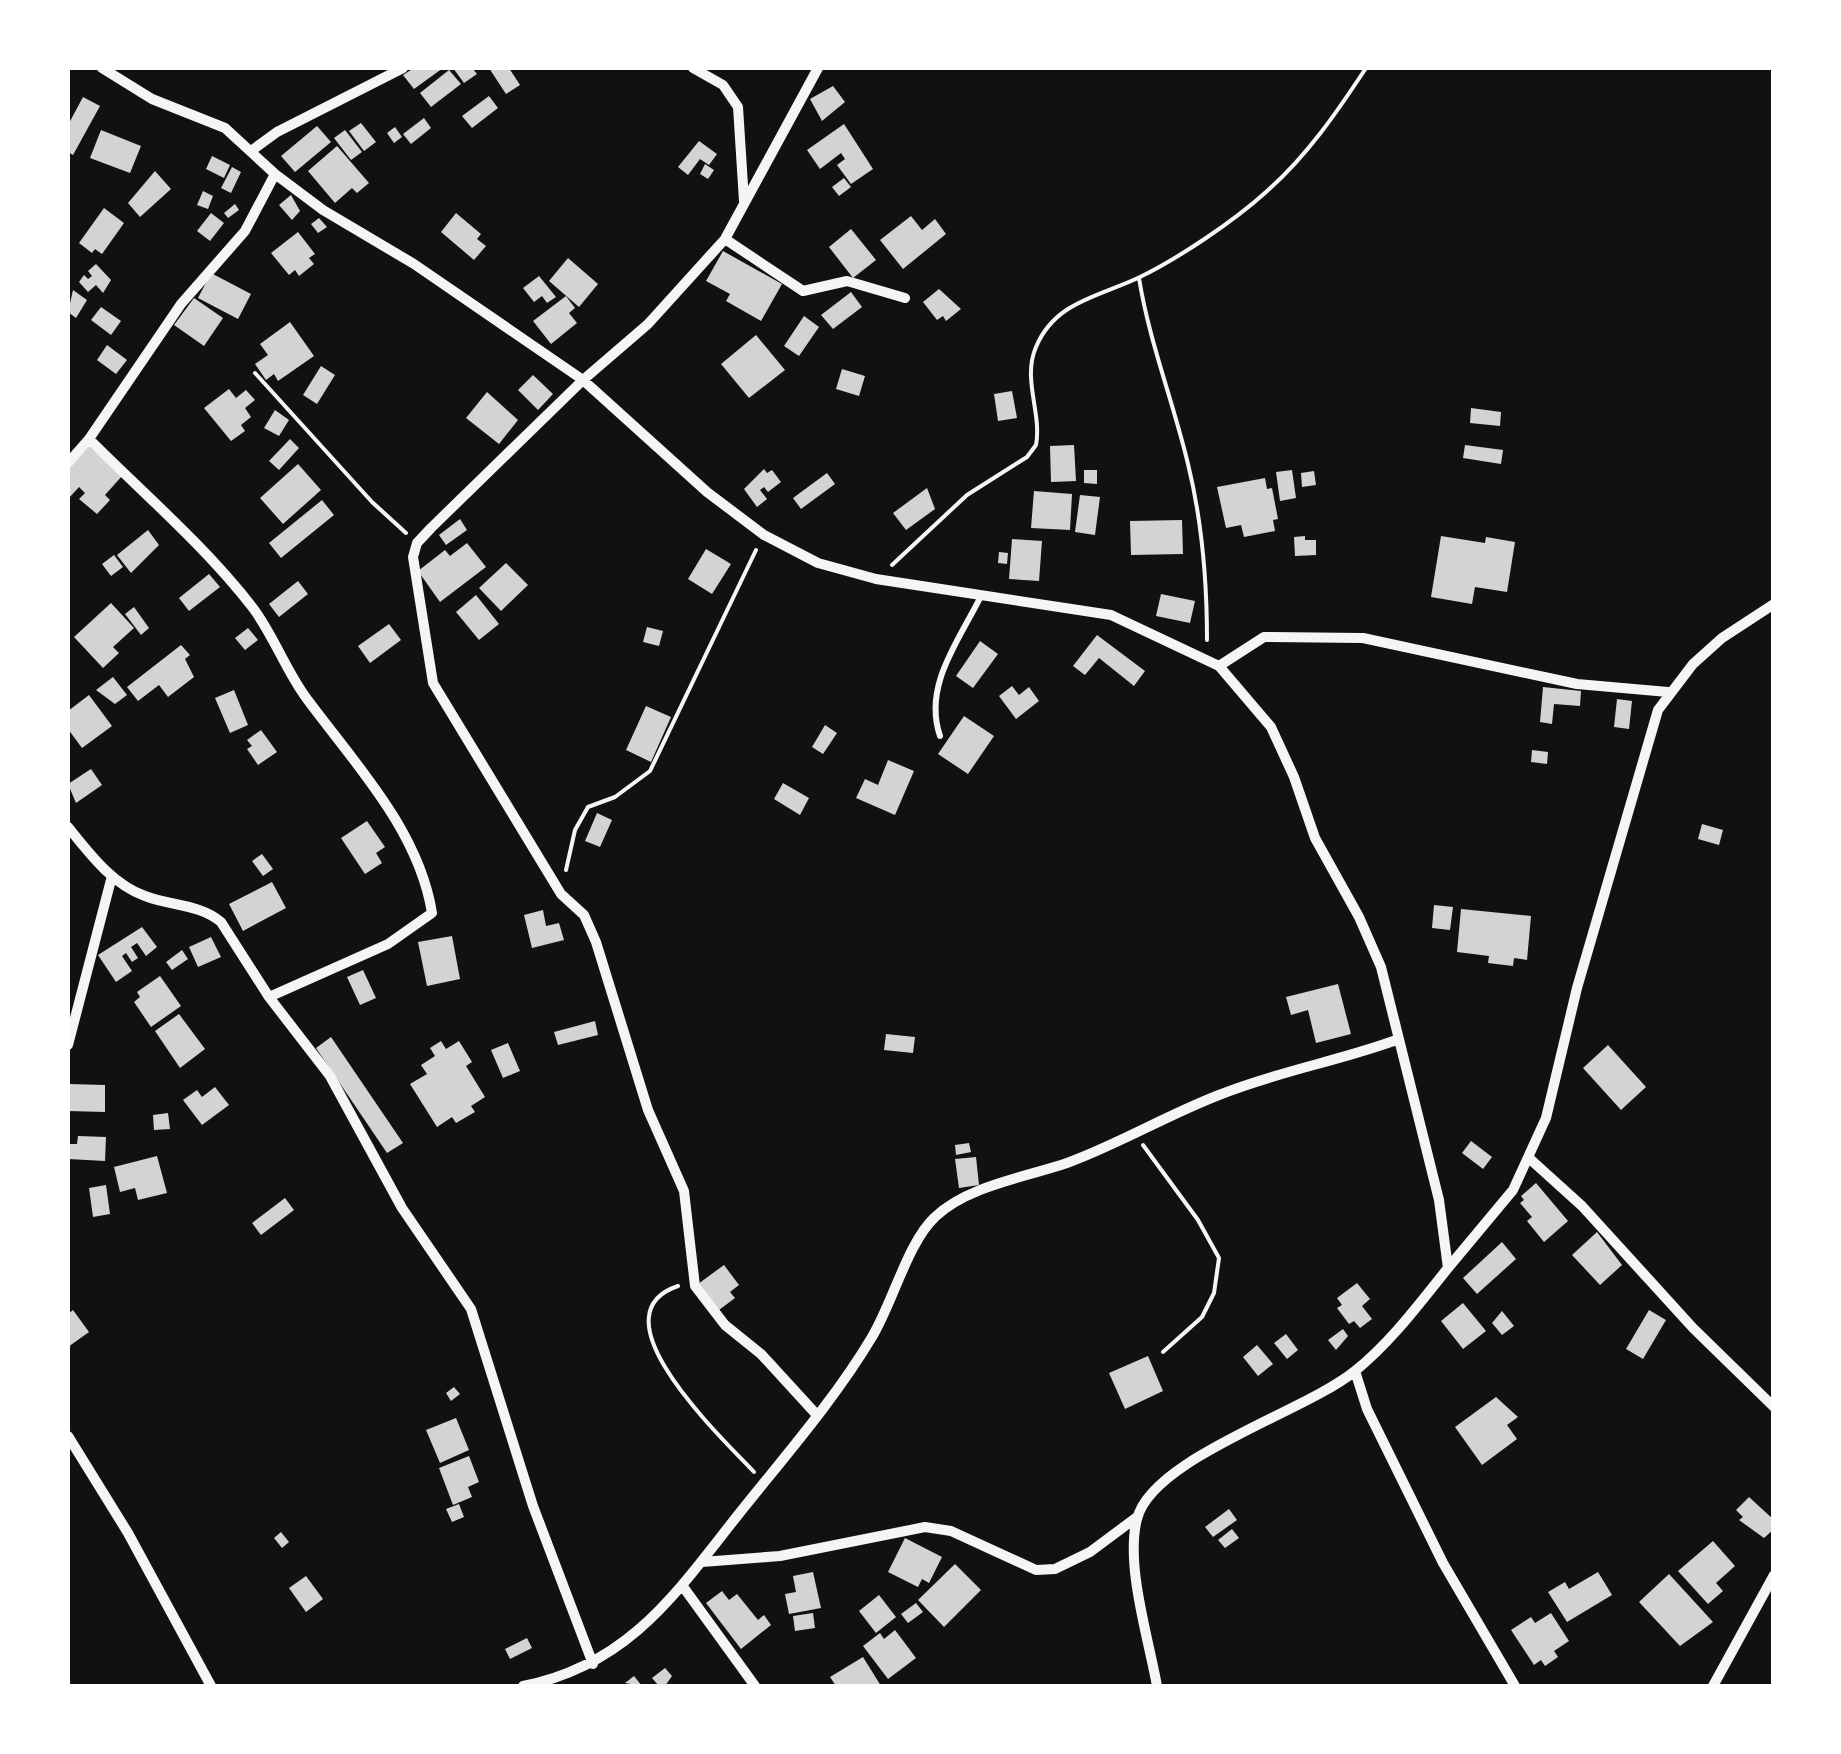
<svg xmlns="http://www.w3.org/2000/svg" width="1841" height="1754" viewBox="0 0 1841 1754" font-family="Ubuntu,sans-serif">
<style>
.building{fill:#d3d3d3}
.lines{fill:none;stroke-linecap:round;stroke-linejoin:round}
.path{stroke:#f5f5f5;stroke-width:4}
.service{stroke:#f5f5f5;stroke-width:6}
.minor{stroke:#f5f5f5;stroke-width:10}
</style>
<rect width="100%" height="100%" fill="#111"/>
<!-- building -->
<path class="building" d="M414,68H443L414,89L403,75Z
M453,68H472L477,74L464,83Z
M489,68H509L520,85L506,94Z
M449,70L461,84L431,107L420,93Z
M833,86L845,102L822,121L810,99Z
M489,96L498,108L472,128L462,116Z
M83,97L100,106L73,155L68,152V125Z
M424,118L431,128L411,144L403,134Z
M361,123L376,142L364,151L349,131Z
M844,124L873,169L851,184L837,165L845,159L841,153L820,169L807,150Z
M317,126L331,142L295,172L281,156Z
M395,127L402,137L394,143L387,133Z
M101,130L141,146L130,173L90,158Z
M345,130L362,152L351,160L334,138Z
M699,141L717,154L709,165L700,159L688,175L678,167Z
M337,146L369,183L357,193L352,188L335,203L308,171Z
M212,156L230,165L224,178L206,169Z
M705,164L714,170L708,179L700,174Z
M232,167L241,172L231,193L221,188Z
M155,171L171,189L140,217L128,203Z
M844,178L851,187L839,196L832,187Z
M203,191L213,196L208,209L197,205Z
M291,195L300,211L292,220L279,205Z
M235,204L239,210L228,218L224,213Z
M104,208L124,223L102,254L95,249L92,253L79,243Z
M211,213L224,223L210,241L197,231Z
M456,213L481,234L477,239L486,246L474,260L441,232Z
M911,216L922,230L935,219L946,234L903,269L880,240Z
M319,218L327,227L318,233L311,224Z
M851,229L876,260L853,278L829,247Z
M298,232L315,254L309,258L314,264L299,276L295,270L289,275L271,253Z
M723,251L782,284L761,321L726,301L730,294L706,281Z
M568,258L598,284L579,307L549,281Z
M96,264L111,280L103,293L96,285L88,292L79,282L84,275L88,279L92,276L88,271Z
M211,273L251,294L238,319L198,298Z
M539,276L556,297L547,303L542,296L534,302L523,288Z
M939,289L961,309L946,321L943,316L937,320L923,302Z
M73,290L87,300L76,318L68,312Z
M851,292L862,307L833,329L821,315Z
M566,296L575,308L569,313L577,323L551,344L533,321Z
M194,298L223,318L204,346L174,325Z
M101,307L121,321L111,335L91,320Z
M804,316L819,327L799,356L784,346Z
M290,322L314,356L278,381L274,374L266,380L255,364L268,355L260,344Z
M756,335L785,370L749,398L721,364Z
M107,345L127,360L116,374L97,360Z
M321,366L335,375L317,404L303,395Z
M842,369L865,376L859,396L836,389Z
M533,375L553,394L538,410L518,390Z
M229,389L236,398L246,390L255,400L245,408L251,417L241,425L245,431L231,441L204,408Z
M1012,391L1017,418L998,421L994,394Z
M487,392L518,420L499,444L466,418Z
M1471,408L1501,412L1500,426L1470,423Z
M275,410L289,420L279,436L264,428Z
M290,439L299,448L279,470L269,461Z
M1074,445L1076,481L1051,482L1050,446Z
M1465,445L1503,450L1501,464L1463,458Z
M89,446L122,476L105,495L110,500L97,514L79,499L85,493L79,487L68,499V469Z
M298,464L321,490L283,524L260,498Z
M764,469L767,473L772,470L781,482L768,492L764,487L760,490L767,499L757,507L744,489Z
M1084,470H1097V484L1084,483Z
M1292,470L1296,498L1280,501L1276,472Z
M1314,471L1316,485L1302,487L1301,473Z
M827,473L835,484L801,509L793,498Z
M1265,478L1267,489L1272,488L1278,519L1273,520L1275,531L1244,537L1241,525L1226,528L1217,487Z
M927,488L935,509L906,530L893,513Z
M1034,491L1072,494L1070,530L1031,528Z
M1080,495L1100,497L1095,535L1075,532Z
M322,500L334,515L281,558L269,543Z
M460,519L467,530L446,545L439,535Z
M1182,520L1183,554L1131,555L1130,521Z
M148,530L159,545L131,573L117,555Z
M1305,536V540H1316V555L1295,556L1294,537Z
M1441,536L1485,543L1486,537L1515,542L1507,592L1475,587L1472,604L1431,597Z
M1012,539L1042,541L1039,581L1009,579Z
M467,543L486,567L440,602L418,571L445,550L450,556Z
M706,549L731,564L712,594L688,579Z
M999,552L1008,553L1007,564L998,563Z
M114,555L123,567L111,576L102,564Z
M506,563L528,585L501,611L479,588Z
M209,574L220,587L189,611L179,598Z
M298,581L308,594L279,617L269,604Z
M1161,594L1195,601L1190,623L1156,616Z
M476,595L499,624L479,640L456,612Z
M111,603L134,628L113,647L119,653L103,668L74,637Z
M134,607L149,628L141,635L125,614Z
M389,624L401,640L370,663L358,646Z
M647,627L663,631L659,646L643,642Z
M248,628L258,640L245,650L235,638Z
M1097,635L1145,671L1134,686L1099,658L1085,675L1073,666Z
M980,641L998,654L973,688L956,676Z
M181,645L190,655L185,659L194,677L168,697L159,685L138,701L127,687Z
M113,677L127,695L115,704L96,690Z
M1012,686L1019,695L1029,687L1039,701L1016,719L999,696Z
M1543,687L1581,691L1580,706L1554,704L1552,724L1540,722Z
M234,690L248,725L230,733L215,698Z
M89,695L112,726L82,748L68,729V711Z
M1617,699L1632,701L1629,729L1614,727Z
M646,706L671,717L651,762L626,750Z
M964,716L994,736L968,774L938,754Z
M825,725L837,733L823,754L812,747Z
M261,730L277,752L258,765L247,749L252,746L247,740Z
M1532,750L1548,752L1547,764L1531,762Z
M888,760L914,771L895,815L856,798L865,779L878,785Z
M91,769L102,785L76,803L68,784Z
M783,783L809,798L800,815L774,799Z
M597,813L612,820L600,847L585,841Z
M367,821L385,847L376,853L382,863L365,874L341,838Z
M1702,824L1723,830L1719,845L1698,839Z
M262,854L273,869L263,876L252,861Z
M272,882L286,908L243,931L229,904Z
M1434,905L1453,907L1450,930L1432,928Z
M1461,909L1531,916L1527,960L1514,958L1513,966L1488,963L1489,956L1457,952Z
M543,910L546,926L559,923L564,940L532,948L524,915Z
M142,927L157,947L146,956L137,943L131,947L138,958L132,962L126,953L122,956L132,971L116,982L98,955Z
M452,936L460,979L427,986L418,942Z
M211,937L221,957L198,967L189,947Z
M182,950L188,959L172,970L166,962Z
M363,970L376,998L360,1005L347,977Z
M160,976L181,1006L151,1027L134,1002L140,997L137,992Z
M1338,984L1351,1034L1316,1043L1308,1010L1291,1015L1286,997Z
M179,1014L205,1049L180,1068L155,1031Z
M595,1021L598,1035L558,1045L554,1032Z
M886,1034L915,1037L913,1053L884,1050Z
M331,1037L403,1143L387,1153L316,1048Z
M441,1041L446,1049L459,1041L472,1062L466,1066L485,1097L471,1106L475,1112L456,1123L452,1117L437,1127L410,1084L427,1074L421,1065L435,1056L430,1048Z
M508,1043L520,1071L503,1078L491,1050Z
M1608,1045L1646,1087L1621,1110L1583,1068Z
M69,1084L105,1085V1112L68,1111Z
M215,1087L229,1105L202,1125L183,1100L197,1090L202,1097Z
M168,1113L170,1129L154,1130L153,1115Z
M78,1136L106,1137L105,1161L68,1159V1144H77Z
M1471,1141L1492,1157L1483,1169L1462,1153Z
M969,1143L971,1152L956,1155L955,1145Z
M157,1156L167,1193L138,1200L135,1188L120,1192L114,1167Z
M976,1157L979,1185L959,1188L955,1159Z
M1536,1183L1568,1221L1544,1242L1527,1221L1532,1217L1520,1203L1524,1200L1521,1196Z
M106,1185L110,1214L93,1217L89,1188Z
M285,1198L294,1210L261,1235L252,1223Z
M1597,1232L1622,1265L1600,1285L1572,1255Z
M1502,1242L1516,1259L1477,1294L1463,1278Z
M724,1265L739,1285L730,1292L735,1298L719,1310L698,1284Z
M1357,1283L1370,1299L1362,1306L1372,1319L1360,1328L1354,1321L1349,1324L1337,1308L1342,1305L1337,1298Z
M1463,1303L1486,1331L1463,1349L1441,1321Z
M73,1310L89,1332L68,1347V1314Z
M1649,1310L1666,1320L1643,1359L1626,1349Z
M1502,1311L1514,1326L1502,1335L1492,1323Z
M1343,1329L1348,1336L1336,1350L1328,1340Z
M1286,1334L1298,1350L1287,1359L1274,1343Z
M1257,1345L1273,1364L1258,1376L1243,1357Z
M1148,1356L1163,1391L1125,1409L1109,1373Z
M454,1387L460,1394L451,1401L446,1393Z
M1496,1397L1518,1417L1507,1425L1517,1439L1482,1465L1455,1427Z
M456,1418L469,1450L440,1463L426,1430Z
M469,1456L479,1482L468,1487L472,1497L453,1505L439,1468Z
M1749,1497L1774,1520V1529L1764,1538L1739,1520L1743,1517L1736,1510Z
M459,1504L464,1517L452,1522L446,1509Z
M1229,1509L1237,1520L1213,1537L1205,1527Z
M1232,1529L1239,1538L1225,1548L1218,1540Z
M281,1532L289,1542L282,1548L274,1538Z
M905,1538L942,1557L929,1583L922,1579L918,1587L888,1572Z
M1713,1541L1735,1566L1716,1583L1723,1591L1708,1604L1678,1571Z
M955,1564L981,1590L944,1627L918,1600Z
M813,1572L821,1608L789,1614L785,1594L796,1592L793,1576Z
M1598,1572L1612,1595L1567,1622L1548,1592L1565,1582L1569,1589Z
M1669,1574L1713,1622L1680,1646L1639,1602Z
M306,1576L323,1599L306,1612L289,1588Z
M722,1591L729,1600L737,1594L758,1620L764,1615L771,1625L741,1649L706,1603Z
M879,1595L896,1617L876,1633L859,1611Z
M916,1603L923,1612L908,1623L901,1614Z
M813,1613L815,1628L795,1631L793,1616Z
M1551,1613L1569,1641L1554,1651L1558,1657L1545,1666L1541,1660L1534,1665L1511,1630L1531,1617L1535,1623Z
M895,1630L916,1658L888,1679L863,1646L880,1633L884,1639Z
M527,1638L532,1648L510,1659L505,1649Z
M863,1657L881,1686H836L830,1677Z
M665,1668L672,1676L665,1686H659L652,1678Z
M634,1676L642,1686L625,1683Z"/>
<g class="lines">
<!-- path -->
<path class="path" d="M1139,278C1149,341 1173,401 1188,464C1202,521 1207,582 1207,640
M255,373L372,502L406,533
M892,565L967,495L1027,457L1036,445C1042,413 1022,379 1036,347C1055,301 1101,296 1140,277C1179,258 1234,221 1266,192C1307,156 1337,112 1366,68
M566,870L575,830L588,807L615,797L650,771L756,550
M1143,1145L1198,1220L1219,1258L1214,1293L1202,1317L1163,1352
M678,1286C591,1315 722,1438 754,1472"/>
<!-- service -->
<path class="service" d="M940,736C923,686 958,642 980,598"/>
<!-- minor -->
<path class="minor" d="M102,68L152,99L225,128L275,174L323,210L414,264L583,380L707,492L764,535L818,563L876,579L1111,615L1219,666L1271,727L1294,777L1315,838L1359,917L1381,967L1439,1200L1448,1268C1419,1304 1391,1342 1355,1371C1305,1412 1152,1458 1137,1519C1125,1565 1149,1640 1157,1686
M693,68L723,85L738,107L744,201
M251,151L277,132L403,68
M725,239L803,291L847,281L905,298
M89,439C144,494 205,546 253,608C274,636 286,671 307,699C356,765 419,831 432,913L388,944L269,997
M68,463L89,439L181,304L245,231L275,174
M1219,666L1264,637L1363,638L1577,684L1668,692
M68,827C90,854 112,884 145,896C171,906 200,904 221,922L269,997L330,1076L402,1208L471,1309L533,1506L593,1664
M68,1045L112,876
M1530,1159L1582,1206L1693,1328L1774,1407
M1448,1268L1513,1190L1546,1118L1577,988L1658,710L1693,664L1722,638L1774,604
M1355,1371L1367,1409L1443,1563L1515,1686
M816,1414L761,1354L725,1325L695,1286L684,1191L648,1110L596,942L584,915L561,894L433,683L413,557L417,543L431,528L583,380L648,324L725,239L818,68
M68,1436L128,1533L211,1686
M702,1562L780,1556L925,1527L951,1531L1036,1570L1055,1569L1090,1552L1137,1517
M684,1588L755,1686
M523,1686C636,1664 683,1582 750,1500C792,1448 838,1394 872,1337C893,1302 908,1242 935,1217C967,1186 1026,1177 1067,1163C1119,1144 1167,1115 1219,1095C1278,1071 1340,1061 1399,1039
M1713,1686L1774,1575"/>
</g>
<!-- border -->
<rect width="1841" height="1754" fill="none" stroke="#ffffff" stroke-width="140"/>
</svg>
